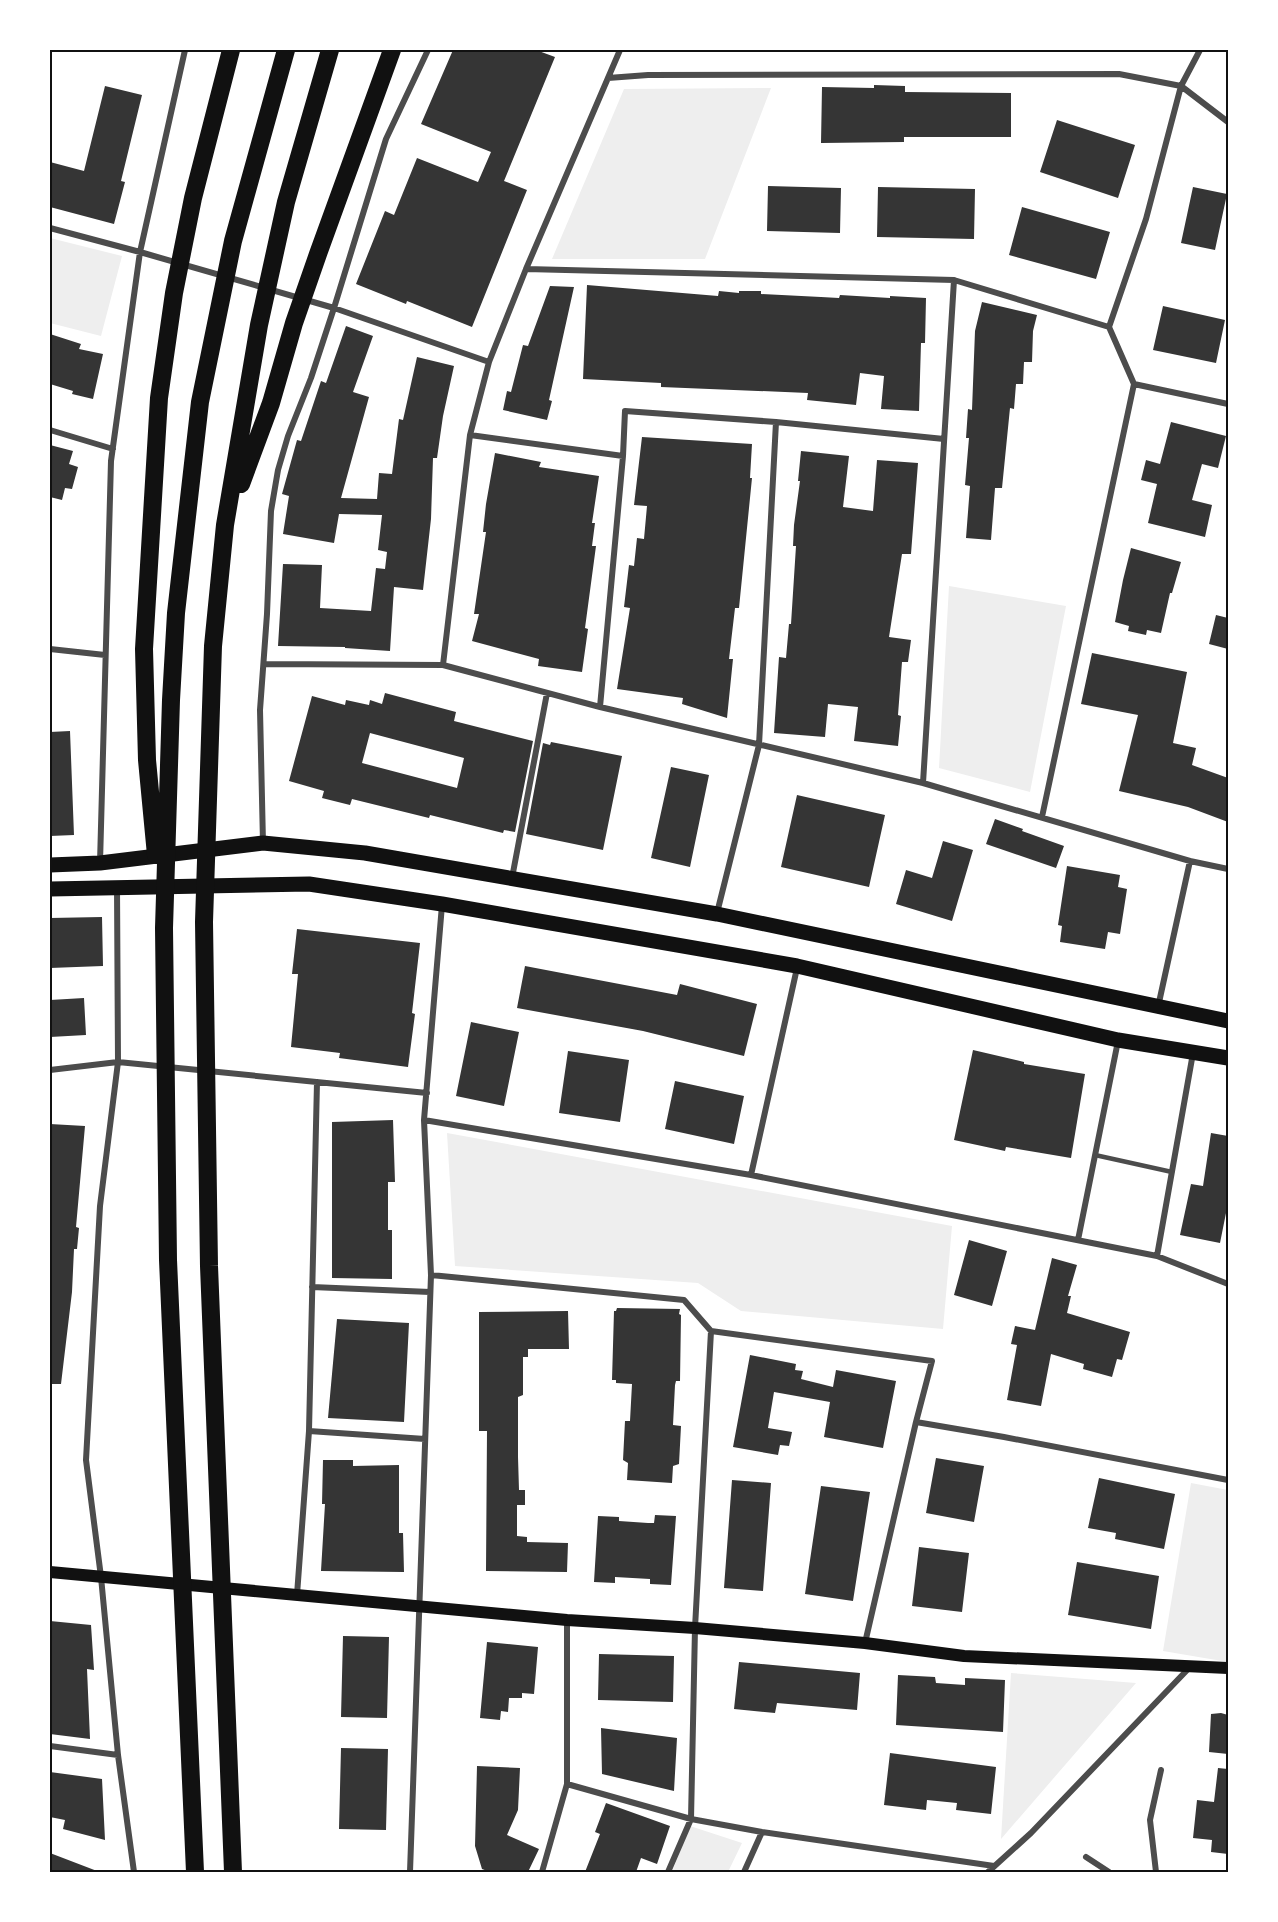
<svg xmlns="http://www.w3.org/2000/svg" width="1278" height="1922" viewBox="0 0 1278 1922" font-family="Roboto,sans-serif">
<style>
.green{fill:#eee}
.building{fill:#353535;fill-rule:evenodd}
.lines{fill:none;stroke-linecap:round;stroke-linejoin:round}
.service{stroke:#4c4c4c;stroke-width:4.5}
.minor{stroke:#4c4c4c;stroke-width:6}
.secondary{stroke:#111;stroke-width:12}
.primary{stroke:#111;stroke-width:15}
.motorway{stroke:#111;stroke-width:18}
.neatline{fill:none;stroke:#111;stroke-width:2}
</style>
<rect width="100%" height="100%" fill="#fff"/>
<!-- green -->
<path class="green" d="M771,88L705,259H552L624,89Z
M50,238L122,256L101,336L50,323Z
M949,586L1066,606L1030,792L939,768Z
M447,1133L952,1226L943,1329L741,1311L698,1283L455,1266Z
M1191,1483L1228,1490V1662L1163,1651Z
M1011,1673L1136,1683L1001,1839Z
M690,1826L742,1843L728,1872H672Z"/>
<!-- building -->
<path class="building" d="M453,50H536L555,57L504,181L527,190L472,327L407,301L406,304L356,284L385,211L394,215L417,158L478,182L491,152L421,124Z
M874,85L905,86V92L1011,93V137H904V142L821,143L822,87L874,88Z
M105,86L142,95L121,181L125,182L114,224L50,207V162L84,171Z
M1057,120L1135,145L1118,198L1040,172Z
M768,186L841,188L840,233L767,231Z
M878,187L975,189L974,239L877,237Z
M1193,187L1227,194L1215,250L1181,243Z
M1022,207L1110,232L1096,279L1009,255Z
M587,285L718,296L719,291L739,293V291H761V294L821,297L839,298L840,295L890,298V296L926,298L925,343H921L919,411L881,409L884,376L860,373L856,405L807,400L808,393L661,387V383L583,379Z
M550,286L574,287L549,400L552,401L547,420L503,410L507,391L511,392L523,345L528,346Z
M982,302L1037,315L1033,331L1032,362H1024L1023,384H1016L1014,409L1010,408L1002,488H995L991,540L966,538L970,486L965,485L969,438H966L968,409L972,410L975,331Z
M1163,306L1225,320L1216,363L1153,350Z
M346,326L373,336L353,392L369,397L341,498L377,499L379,473L392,474L399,419L403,420L417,357L454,366L443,416L437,458H433L431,519L423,590L394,587L390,651L345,648V647L278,646L283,564L322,565L320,608L371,611L376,568L385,569L387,552L378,550L382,515L339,514L334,543L283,534L289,496L282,494L297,440L301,441L321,381L326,383Z
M50,334L81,344L79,349L103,354L93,399L72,394L73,391L50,384Z
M1171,422L1226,436L1218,468L1202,464L1192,500L1212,505L1205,537L1148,523L1157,484L1141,480L1146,460L1160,464Z
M642,437L752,444L750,478H752L739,608H735L729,659H733L727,718L682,704L683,698L617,689L630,608L624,607L629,565L634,566L637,538L644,539L647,506L634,505Z
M50,445L73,451L69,464L78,467L72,489L65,488L62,500L50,497Z
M801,451L849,456L843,507L873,511L877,460L918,463L911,554H902L889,637L911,640L908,662H902L898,715L901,716L898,746L854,741L858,707L828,704L825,737L774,733L779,657L786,658L789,624H791L796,546H793L794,525L800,481H798Z
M495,453L541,462L539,467L599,476L592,523H595L592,546H596L585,628L588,629L582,672L538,666L539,659L472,641L479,614H474L486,532H483L486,504Z
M1131,548L1181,562L1172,593H1170L1161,633L1147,630L1146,635L1128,631L1129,626L1115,622L1123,580Z
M1216,615L1228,618V649L1209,644Z
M1092,653L1187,672L1173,743L1196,748L1192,765L1228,778V822L1188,807L1119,791L1138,715L1081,704Z
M385,693L456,712L454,721L533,741L515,832L504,830L503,833L430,815L429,818L352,799L350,805L322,798L324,791L289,781L312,696L345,705L346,700L369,705L370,700L382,704ZM370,733L464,758L457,788L362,763Z
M70,731L74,835L50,836V732Z
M551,742L622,756L603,850L526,834L543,743L550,745Z
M671,767L709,775L690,867L651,858Z
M797,795L885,815L869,887L781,867Z
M995,819L1023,829L1022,831L1064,846L1056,868L986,844Z
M943,841L973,850L952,921L896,904L906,870L932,878Z
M1067,866L1120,875L1118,887L1127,889L1120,934L1108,932L1105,949L1060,942L1062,926L1058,925Z
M102,917L103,966L50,968V918Z
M297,929L420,943L412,1013L415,1014L408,1067L339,1058L340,1053L291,1047L298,974H292Z
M525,966L677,995L680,984L757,1004L744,1056L643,1031L517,1008Z
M84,998L86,1035L50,1037V1000Z
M471,1022L519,1032L504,1106L456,1096Z
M973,1050L1024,1062V1064L1085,1074L1071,1158L1006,1147L1005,1151L954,1140Z
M568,1051L629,1060L620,1122L559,1113Z
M675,1081L744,1096L734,1144L665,1129Z
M393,1120L395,1182H388V1230H392V1279L332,1278V1122Z
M50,1124L85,1126L76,1227L79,1228L77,1249H74L72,1292L61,1384H50Z
M1211,1133L1228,1136V1203L1220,1243L1180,1235L1191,1184L1203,1186Z
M969,1240L1007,1251L992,1306L954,1295Z
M1052,1258L1077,1265L1068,1296H1071L1067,1313L1130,1332L1122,1360L1117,1359L1112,1377L1083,1369L1084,1364L1051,1354L1041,1406L1007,1400L1017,1345L1011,1344L1015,1326L1035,1330Z
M617,1308L680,1309L679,1314L681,1315L680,1381H676L675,1385L673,1425L681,1426L679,1464L673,1466L672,1483L627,1480L628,1463L623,1460L625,1421H630L632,1384L616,1383V1380H612L614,1311H616Z
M568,1311L569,1349H528V1357H523V1395L518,1397V1457L519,1490H525V1505H517V1536L527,1537V1542L568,1543L567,1572L486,1571L487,1431H479V1312Z
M337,1319L409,1323L404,1422L328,1418Z
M750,1355L796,1364L795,1370L803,1371L801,1379L833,1387L836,1370L896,1381L883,1448L824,1437L830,1402L774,1392L768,1428L792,1432L789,1446L780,1445L778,1455L733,1447Z
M936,1458L984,1466L974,1522L926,1513Z
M323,1460H353V1466L399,1465V1533H403L404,1572L321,1571L325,1504H322Z
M1099,1478L1175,1494L1164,1549L1115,1539L1116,1533L1088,1528Z
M732,1480L771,1483L763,1591L724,1588Z
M821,1486L870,1492L853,1601L805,1594Z
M655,1515L676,1516L671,1585L650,1584V1579L615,1577V1583L594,1582L598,1516L619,1517V1521L648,1523H654Z
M919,1547L969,1553L962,1612L912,1606Z
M1077,1562L1159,1576L1151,1629L1068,1615Z
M50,1621L91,1625L94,1670L87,1669L90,1739L50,1734Z
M343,1636L389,1637L387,1718L341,1717Z
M487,1642L538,1647L534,1694L522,1693V1698H509L508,1712L501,1711L500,1720L480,1718Z
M599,1654L674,1656L673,1702L598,1700Z
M739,1662L860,1673L857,1710L777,1703L775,1713L734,1709Z
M898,1675L935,1677L936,1683L965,1685V1678L1005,1680L1003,1732L896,1725Z
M1221,1713L1228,1715V1754L1209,1752L1211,1714Z
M601,1728L677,1738L674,1791L602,1774Z
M341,1748L388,1749L386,1830L339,1829Z
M890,1753L996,1767L991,1814L956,1810L957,1803L927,1800L926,1810L884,1805Z
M477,1766L520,1768L518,1810L507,1835L539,1849L528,1872H490L482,1869L475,1846Z
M1218,1768L1228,1769V1854L1211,1852L1212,1840L1193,1838L1197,1800L1214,1802Z
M50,1772L102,1779L105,1840L63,1829L65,1820L50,1817Z
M606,1803L670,1826L657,1864L641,1858L636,1872H585L600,1834L595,1832Z
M50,1853L97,1871V1872H50Z"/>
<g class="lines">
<!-- service -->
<path class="service" d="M1095,1155L1172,1172"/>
<!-- minor -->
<path class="minor" d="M608,78L648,75L1119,74L1181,86L1228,122
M50,228L140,252L334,308L489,362
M526,269L954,280L1109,327
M1109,327L1146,219L1181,86L1200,50
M1134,384L1228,404
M50,430L113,449
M470,435L623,456
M50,649L105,655
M264,664L443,665L600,707L923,783L1190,861L1158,1007
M443,665L470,435L489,362L526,269L620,50
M600,707L623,456L625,411L776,422L944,439
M923,783L954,280
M1042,817L1134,384L1109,327
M263,843L260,710L267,614L271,511L278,470L288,436L311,378L334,308L386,139L428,50
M1190,861L1228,869
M100,863L111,461L140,252L185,50
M512,878L547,693
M117,887L118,1062L100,1206L86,1460L101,1577L118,1755L134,1872
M717,913L759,745L776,422
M50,1070L118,1062L427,1093
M424,1120L751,1175L1157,1256L1228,1284
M751,1175L797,968
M1078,1240L1118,1041
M1157,1256L1193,1053
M431,1275L684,1300L711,1331L932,1361L916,1422L865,1643
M312,1287L430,1292
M916,1422L1004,1437L1228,1480
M309,1431L425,1439
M297,1595L309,1431L317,1082
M567,1620V1784
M50,1746L118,1755
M1086,1857L1109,1872
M410,1872L431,1275L424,1120L442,905
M542,1872L567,1784L691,1819L762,1832L994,1866
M668,1872L691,1819L695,1628L711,1331
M744,1872L762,1832
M988,1872L1031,1833L1190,1667
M1156,1872L1150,1820L1161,1770"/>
<!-- secondary -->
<path class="secondary" d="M50,1572L567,1620L695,1628L865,1643L964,1656L1228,1668"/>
<!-- primary -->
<path class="primary" d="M50,865L100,863L263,843L365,853L717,914L1228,1021
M50,889L309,884L442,904L797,966L1118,1040L1228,1058"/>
<!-- motorway -->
<path class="motorway" d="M241,484L271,403L294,323L318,254L392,50
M156,855L147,760L144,649L159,398L174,293L193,198L231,50
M195,1872L168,1260L164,928L171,700L176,613L200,402L233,241L286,50
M233,1872L209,1266L204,922L213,646L225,525L259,325L286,202L330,50"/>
</g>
<!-- border -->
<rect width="1278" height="1922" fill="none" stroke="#ffffff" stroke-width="102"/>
<rect x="51" y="51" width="1176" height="1820" class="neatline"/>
</svg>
